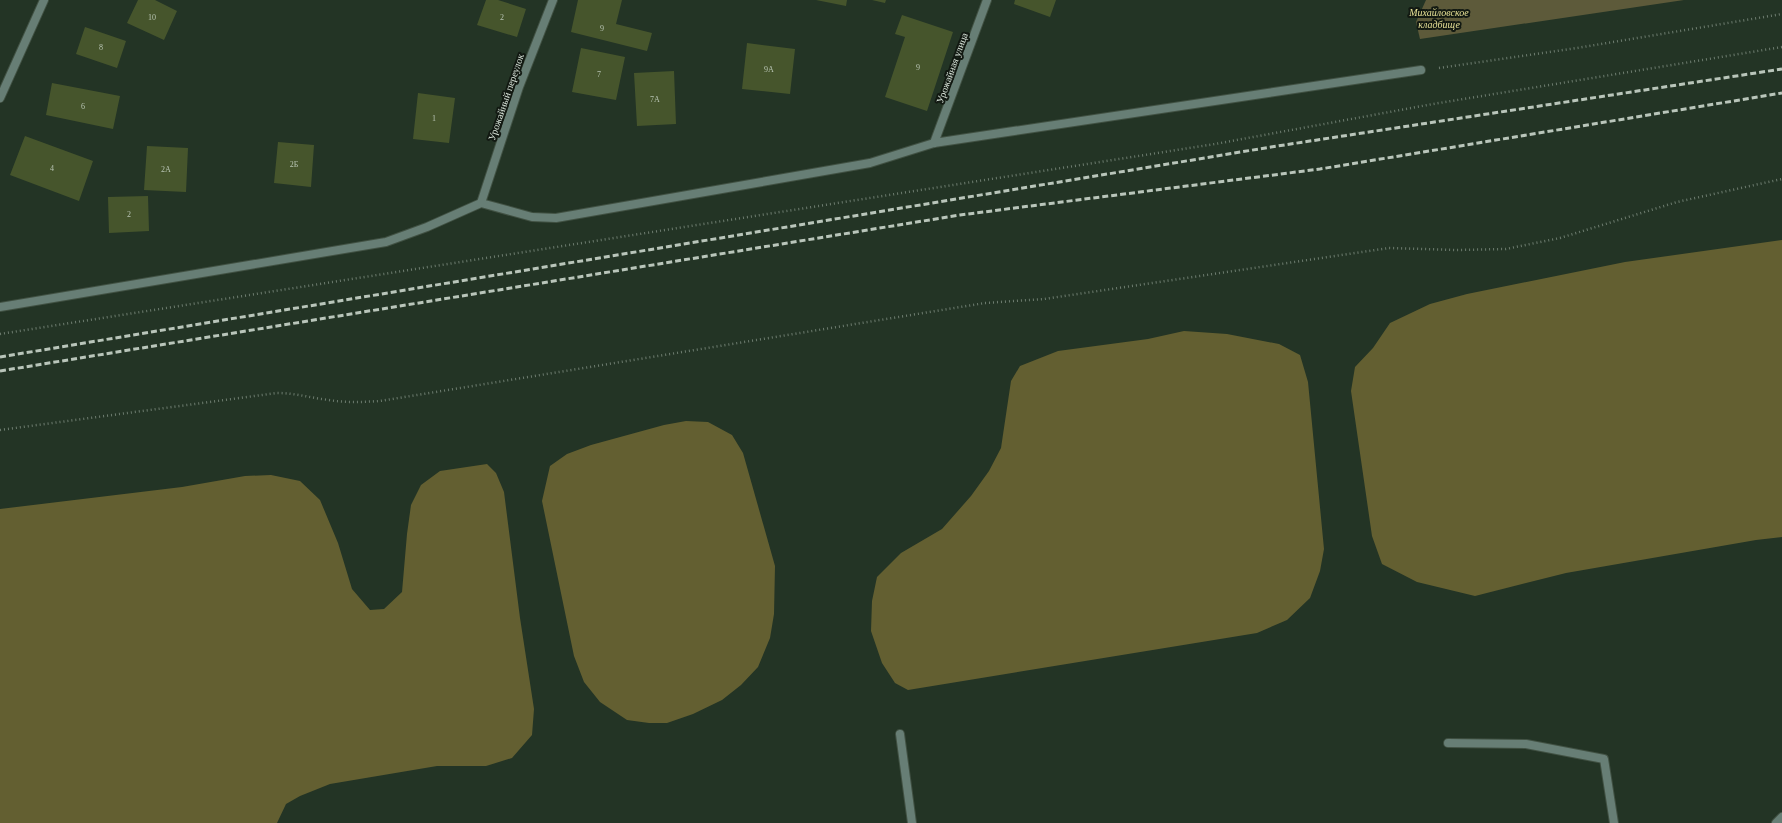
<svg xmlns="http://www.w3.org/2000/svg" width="1782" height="823" viewBox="0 0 1782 823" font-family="Georgia,serif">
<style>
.green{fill:#5d5a3a}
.forest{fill:#635f31}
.building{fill:#46552c}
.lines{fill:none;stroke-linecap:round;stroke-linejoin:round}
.service-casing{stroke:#415143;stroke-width:10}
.minor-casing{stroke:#415143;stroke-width:10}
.path{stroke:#6d7c6f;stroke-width:2.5;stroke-dasharray:1 3;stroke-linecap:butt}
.service{stroke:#677e75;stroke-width:8}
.minor{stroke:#677e75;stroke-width:8}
.rail{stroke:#b9c5ba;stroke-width:3;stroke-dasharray:6 3;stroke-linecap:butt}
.labels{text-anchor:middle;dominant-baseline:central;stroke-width:4;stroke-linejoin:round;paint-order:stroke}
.number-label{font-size:8px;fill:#b7c3b2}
.park-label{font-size:10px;font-style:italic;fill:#e6e095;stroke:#121912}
.street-label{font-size:10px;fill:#dde8de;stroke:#121912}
</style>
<rect width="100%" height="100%" fill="#233425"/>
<!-- green -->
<path class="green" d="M1426,0H1684L1420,39L1416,22Z"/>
<!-- forest -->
<path class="forest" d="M1782,240V537L1756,540L1566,573L1475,596L1417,582L1382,564L1372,536L1351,391L1355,367L1373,348L1390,323L1430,304L1467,294L1625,262Z
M1184,331L1227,334L1279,344L1300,355L1308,382L1324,549L1320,571L1310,598L1287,620L1257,633L908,690L895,683L882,663L871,631L872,601L877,577L901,553L942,529L971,496L989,471L1001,448L1011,381L1020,366L1058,351L1148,339Z
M686,421L708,422L732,435L743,453L775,566L774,614L770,638L758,667L741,685L722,700L693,714L667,723H649L627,720L600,702L584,682L574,656L542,501L550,466L567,454L591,445L664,425Z
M487,464L496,473L504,492L520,618L534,709L532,735L512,758L486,766H437L330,784L300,796L286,804L277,823H0V509L182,487L245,476L271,475L300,481L320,500L338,543L352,589L370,610L384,609L402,592L407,534L411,505L421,485L440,471Z"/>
<!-- building -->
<path class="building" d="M138,0H155L177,11L164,40L127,23Z
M486,0H498L526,9L517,37L477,25Z
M578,0H622L616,24L652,33L647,51L571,32Z
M816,0H847L846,6Z
M872,0H886L885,3Z
M1015,0H1056L1050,17L1014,4Z
M902,15L953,32L927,111L885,97L905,37L895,34Z
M85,27L126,41L117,68L76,54Z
M747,43L795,49L790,94L742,89Z
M581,48L625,57L616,100L572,92Z
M674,71L676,124L637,126L634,73Z
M52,83L120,96L113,129L46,115Z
M418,93L455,98L449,143L413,139Z
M25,136L93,161L79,201L10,175Z
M278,142L314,145L311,187L274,183Z
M147,146L188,148L186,192L144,190Z
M148,196L149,231L109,233L108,197Z"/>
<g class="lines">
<!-- service casing -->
<g class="service-casing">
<path id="service" d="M900,734L912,823
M1448,743L1526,744L1604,759L1614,823
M1776,823L1782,817"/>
</g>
<!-- minor casing -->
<g class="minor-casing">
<path id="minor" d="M0,98L44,0
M934,143L987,0
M481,203L519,87L553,0
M0,307L386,242L427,227L481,203L532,217L556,218L870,163L934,143L1421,70"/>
</g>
<!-- path -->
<path class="path" d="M1439,68L1577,48L1782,14
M0,334L1215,144L1433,104L1782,47
M0,430L277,393C295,393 311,398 329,400C346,403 363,402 380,401L985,303L1044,299L1389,248L1456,250L1506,249L1560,238L1677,202L1782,179"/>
<!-- service -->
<use href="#service" class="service"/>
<!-- minor -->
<use href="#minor" class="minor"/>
<!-- rail -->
<path class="rail" d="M0,357L1271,147L1782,69
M0,371L960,215L1320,169L1782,93"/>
</g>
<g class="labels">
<!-- number labels -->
<g class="number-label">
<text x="152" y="17">10</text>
<text x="502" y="17">2</text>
<text x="602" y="28">9</text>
<text x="101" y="47">8</text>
<text x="918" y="67">9</text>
<text x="769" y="69">9А</text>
<text x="599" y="74">7</text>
<text x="655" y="99">7А</text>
<text x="83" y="106">6</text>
<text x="434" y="118">1</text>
<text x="294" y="164">2Б</text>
<text x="52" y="168">4</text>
<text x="166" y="169">2А</text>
<text x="129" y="214">2</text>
</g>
<!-- park labels -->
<g class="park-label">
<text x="1439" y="12">Михайловское<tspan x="1439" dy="12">кладбище</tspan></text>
</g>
<!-- street labels -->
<g class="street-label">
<text transform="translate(952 68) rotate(-70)">Урожайная улица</text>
<text transform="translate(506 97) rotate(-71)">Урожайный переулок</text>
</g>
</g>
</svg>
